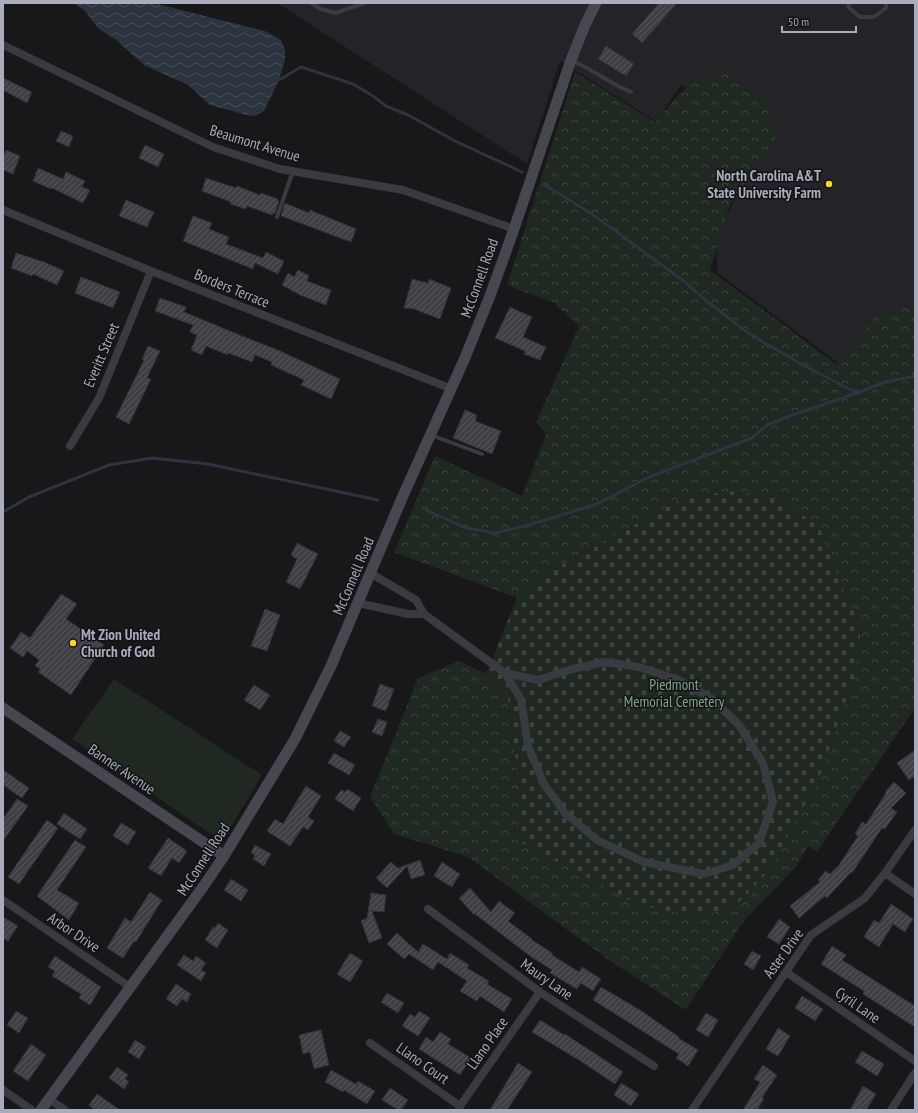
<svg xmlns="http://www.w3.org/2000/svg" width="918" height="1113" viewBox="0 0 918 1113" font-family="'PT Sans Narrow',sans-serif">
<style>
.built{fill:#242327}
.grass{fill:#1f2821}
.forest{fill:url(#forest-crowns)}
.cemetery{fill:url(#cemetery-stones)}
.water{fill:url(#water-waves)}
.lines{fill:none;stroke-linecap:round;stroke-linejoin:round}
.stream{stroke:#2c343f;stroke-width:3}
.building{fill:url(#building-hatch);stroke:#323136}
.lane{stroke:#3a3a41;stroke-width:4}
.street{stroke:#3a3a41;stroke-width:8}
.secondary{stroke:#46474f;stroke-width:11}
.poi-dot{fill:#ffd32a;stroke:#131215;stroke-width:1.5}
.labels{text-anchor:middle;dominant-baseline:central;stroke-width:3;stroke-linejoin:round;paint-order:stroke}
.street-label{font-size:15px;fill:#a8acbb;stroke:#131215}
.poi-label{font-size:15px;font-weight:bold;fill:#a8acbb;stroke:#131215;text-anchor:end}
.park-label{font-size:15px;fill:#7ea786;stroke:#131215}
</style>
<defs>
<pattern id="forest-crowns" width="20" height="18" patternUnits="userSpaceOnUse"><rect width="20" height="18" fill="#1f2821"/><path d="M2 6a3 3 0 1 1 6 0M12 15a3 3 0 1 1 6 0" fill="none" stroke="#3d443f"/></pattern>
<pattern id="cemetery-stones" width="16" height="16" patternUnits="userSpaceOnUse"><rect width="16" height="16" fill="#1f2821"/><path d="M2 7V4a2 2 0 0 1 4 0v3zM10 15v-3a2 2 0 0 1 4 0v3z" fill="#3d443f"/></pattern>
<pattern id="water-waves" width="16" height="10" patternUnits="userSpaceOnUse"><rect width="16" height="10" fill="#2c343f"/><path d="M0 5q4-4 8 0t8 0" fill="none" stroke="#484f59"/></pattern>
<pattern id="building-hatch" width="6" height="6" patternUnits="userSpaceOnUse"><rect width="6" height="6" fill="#3f3f45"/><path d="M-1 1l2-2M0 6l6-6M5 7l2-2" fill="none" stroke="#58585e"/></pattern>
</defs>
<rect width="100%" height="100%" fill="#18171a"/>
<!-- built -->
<path class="built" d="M277,3H915V322L856,376L718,273L716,238L767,132L681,85L656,121L560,61L527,164Z"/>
<!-- grass -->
<path class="grass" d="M114,679L262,775L226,835L220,837H215L72,739Z"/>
<!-- forest -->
<path class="forest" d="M575,72L655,122L681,92L698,80L724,73L767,102L776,137L730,204L710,270L836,364L873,319L903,308L915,307V708L817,852L808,846L796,867L743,922L686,1010L613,963L468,857L394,834L370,797L418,678L459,661L486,674L508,699L522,806L518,841L572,869L683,914H709L737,904L861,627L841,585L680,500L560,566L517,598L394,552L435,456L522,496L546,434L536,422L579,326L554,303L507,285Z"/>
<!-- cemetery -->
<path class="cemetery" d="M729,491L778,499L819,526L841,585L861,627L855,674L818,781L767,873L737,904L709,914H683L639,905L518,841L522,806L508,699L486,674L517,598L560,566L680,500Z"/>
<!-- water -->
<path class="water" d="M74,3H153L265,31L281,40L285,50V59L279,80L264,111L254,116L247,115L210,105L188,85L144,65L116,40L98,28L85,11Z"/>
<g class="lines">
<!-- stream -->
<path class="stream" d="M277,79L279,80L301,67L353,84L373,96L386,106L408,115L455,141L522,172
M543,184L592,214L685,282L704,299L748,333L803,365L857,393
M426,510L466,528L495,533L526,526L597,504L649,477L752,438L767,425L787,417L857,393L885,382L915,376
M3,512L29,497L109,465L152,458L208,464L378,500"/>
</g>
<!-- building -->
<path class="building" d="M659,3H677L642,43L632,34Z
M606,46L634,64L626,76L598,59Z
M3,78L32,92L27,103L3,90Z
M61,131L73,136L69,147L56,141Z
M145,145L164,154L158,167L139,158Z
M6,150L20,156L13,174L3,170V158Z
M38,168L63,179L66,172L85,181L82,187L90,190L83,203L52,188L51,189L33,181Z
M206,178L236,188L237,186L260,195L261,193L278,199L277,200L279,201L275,213H273L272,215L247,206L246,209L230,204L231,202L202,191Z
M126,200L154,212L147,227L119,216Z
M285,203L309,213L310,210L356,229L351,242L281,216Z
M193,216L212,223L209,229L229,237L226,244L263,258L266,252L284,261L278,274L255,263L253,269L183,241Z
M16,253L44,262L64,271L57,285L33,274L32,276L11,268Z
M298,270L309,276L307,281L331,290L326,305L300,295L282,285L288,273L294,277Z
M81,277L120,292L113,308L75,293Z
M412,279L428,283L429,279L451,288L440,319L414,309L404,308Z
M160,298L186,307L184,312L242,336L278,350L340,379L331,399L301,385L304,380L271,365L272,362L255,355L252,362L228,353V355L206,346L202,355L191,350L197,335L190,332L193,325L155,311Z
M510,307L532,317L523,337L546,347L540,360L524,354L525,351L495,338Z
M148,346L160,351L147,378L151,379L129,424L116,417L144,360L142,359Z
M465,410L477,415L475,421L501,431L492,454L453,438Z
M297,543L318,554L300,589L286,582L297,559L291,555Z
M61,594L77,604L66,619L104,645L71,695L38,672L40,669L35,666L39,660L27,651L23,657L10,648L21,632L30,638Z
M265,609L280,615L267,651L251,646Z
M380,684L394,689L386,711L372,706Z
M254,685L270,695L260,710L244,700Z
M378,719L387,722L382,736L372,732Z
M340,731L351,737L344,747L334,741Z
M915,750V776L909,780L897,763Z
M334,753L355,765L349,775L328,763Z
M3,770L29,788L22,798L3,785Z
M894,782L906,793L891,808L897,812L885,829L882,828L852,873L851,872L827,898L825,896L799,918L790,906L820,882L818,880L826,871L830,874L839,865L858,836L855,834L862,822L866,824L886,793L885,792Z
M306,786L321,796L308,817L314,821L308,830L303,827L290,846L267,831L275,819L283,824Z
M347,789L361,798L353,811L335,799L341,790L345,792Z
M17,799L28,806L3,841V819Z
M64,813L87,829L80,839L57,824Z
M47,820L58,828L19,884L8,877Z
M121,823L136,832L128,845L113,836Z
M168,838L187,851L179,863L172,858L161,876L148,868Z
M75,840L86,847L57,890L79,903L69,920L37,896Z
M255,845L271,854L264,866L253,859L255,855L251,853Z
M420,860L425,875L411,879L407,866L387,888L376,878L391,862L398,868Z
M442,862L460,874L452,887L434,876Z
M231,879L248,890L241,901L224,890Z
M470,888L491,912L499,901L515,913L508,921L532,939V940L552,953V955L579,972L582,967L601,979L593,991L581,983L577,989L550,973L552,970L530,956L475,914L474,915L459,898Z
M150,892L162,900L136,942L134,941L123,958L107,948L125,918L131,922Z
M371,893L386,895L384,912L372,911L382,938L369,943L361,921L367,918Z
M891,904L913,919L905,932L893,924L879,947L864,937L874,920L879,923Z
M3,917L18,926L8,941L3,938Z
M779,919L790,927L779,944L767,937Z
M218,923L228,930L217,948L205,940L213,927L215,928Z
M397,933L418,952L423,944L447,959L450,953L469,965L467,968L489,981L487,984L512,999L504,1012L480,996L477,1001L460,991L467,981L438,962L433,970L409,954L404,959L387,944Z
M832,946L846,955L842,960L915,1006V1027L863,994L864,991L821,964Z
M752,951L761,956L753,970L744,964Z
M350,953L363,961L350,982L337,974Z
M184,955L193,961L196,956L206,963L201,970L206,973L201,981L177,965Z
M55,956L101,987L90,1005L79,998L81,994L52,976L55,971L48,967Z
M176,984L191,994L187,1002L182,999L177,1006L166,999Z
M601,987L640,1010L679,1037L678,1038L698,1050L688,1066L676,1058L679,1054L593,1000Z
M387,993L404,1003L398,1013L381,1002Z
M802,996L823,1009L815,1021L795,1008Z
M16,1011L28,1018L19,1033L7,1025Z
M419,1011L430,1018L418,1036L402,1026L410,1014L415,1017Z
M706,1013L718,1020L708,1037L696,1030Z
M540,1020L564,1035L565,1034L623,1072L615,1084L579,1060L532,1032Z
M778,1028L790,1036L778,1056L766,1049Z
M321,1030L329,1065L314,1069L310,1052L303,1054L299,1035Z
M440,1032L451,1039L448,1044L471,1058L460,1075L419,1049L426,1037L433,1042Z
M135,1040L146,1047L139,1059L128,1052Z
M31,1044L46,1055L28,1081L13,1071Z
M862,1051L884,1064L877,1076L855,1062Z
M518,1063L532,1072L507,1110H490Z
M763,1065L777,1075L762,1098L764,1099L757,1110H743L760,1082L754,1079Z
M117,1067L128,1075L125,1079L129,1082L124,1089L109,1078Z
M331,1070L356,1084L358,1081L375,1091L367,1104L344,1090L343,1092L325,1082Z
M621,1083L639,1094L631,1106L614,1095Z
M863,1086L876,1094L866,1110H850Z
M390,1088L408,1100L401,1110H398L382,1100Z
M97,1094L120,1110H95L89,1105Z"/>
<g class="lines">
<!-- lane -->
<path class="lane" d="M311,3L321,9L335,13L365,3
M848,3L849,8L860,17H874L886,8V3
M571,60C592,69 610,84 631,92
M277,217L293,171
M431,435L482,454"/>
<!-- street -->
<path class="street" d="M3,45L213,147L280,169L403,190L514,229
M3,210L151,271L452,389
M70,446L99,398L151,271
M370,573L416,600L424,614L505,673L521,699L528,746L544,784L565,813L597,840L644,862L704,874L733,865L759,843L773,802L763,763L739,725L712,699L679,680L639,667L605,662L572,669L538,680L505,673
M358,603L408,614H424
M885,873L915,894
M3,900L130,987
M428,909L540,992L654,1066
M786,972L915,1061
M370,1043L460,1106
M3,1090L32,1110
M49,1099L65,1110
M459,1110L460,1106L540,992
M692,1110L811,935L865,898L885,873L915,830
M891,1110L915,1073"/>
<!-- secondary -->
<path class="secondary" d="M3,708L224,856
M41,1110L203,887L224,856L295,739L331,666L402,498L464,360L490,296L514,229L571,60L585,25L596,3"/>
</g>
<!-- markers -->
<g class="poi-dot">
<circle cx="829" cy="184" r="4"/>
<circle cx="73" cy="643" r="4"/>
</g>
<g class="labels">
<!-- street labels -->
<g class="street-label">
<text transform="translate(255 143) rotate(17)">Beaumont Avenue</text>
<text transform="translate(479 278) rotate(-70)">McConnell Road</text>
<text transform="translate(232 288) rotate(22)">Borders Terrace</text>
<text transform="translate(101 355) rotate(-67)">Everitt Street</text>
<text transform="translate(353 576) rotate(-67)">McConnell Road</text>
<text transform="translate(122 769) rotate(34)">Banner Avenue</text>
<text transform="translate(203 859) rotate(-57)">McConnell Road</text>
<text transform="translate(74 932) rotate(34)">Arbor Drive</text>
<text transform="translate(783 953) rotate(-54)">Aster Drive</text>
<text transform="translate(547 979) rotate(35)">Maury Lane</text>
<text transform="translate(858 1005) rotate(35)">Cyril Lane</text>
<text transform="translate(487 1043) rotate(-55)">Llano Place</text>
<text transform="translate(423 1063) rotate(35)">Llano Court</text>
</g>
<!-- poi labels -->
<g class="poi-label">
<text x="821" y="175">North Carolina A&amp;T<tspan x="821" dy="17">State University Farm</tspan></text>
<text x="81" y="634" text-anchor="start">Mt Zion United<tspan x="81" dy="17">Church of God</tspan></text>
</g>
<!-- park labels -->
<g class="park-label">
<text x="674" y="684">Piedmont<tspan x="674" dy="17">Memorial Cemetery</tspan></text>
</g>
</g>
<!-- border -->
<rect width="918" height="1113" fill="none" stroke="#a8acbb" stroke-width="8"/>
<!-- scale -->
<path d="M782 26v6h74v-6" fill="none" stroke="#a8acbb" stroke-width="2"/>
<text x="788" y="26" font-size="12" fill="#a8acbb" stroke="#131215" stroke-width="3" paint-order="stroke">50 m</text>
</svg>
